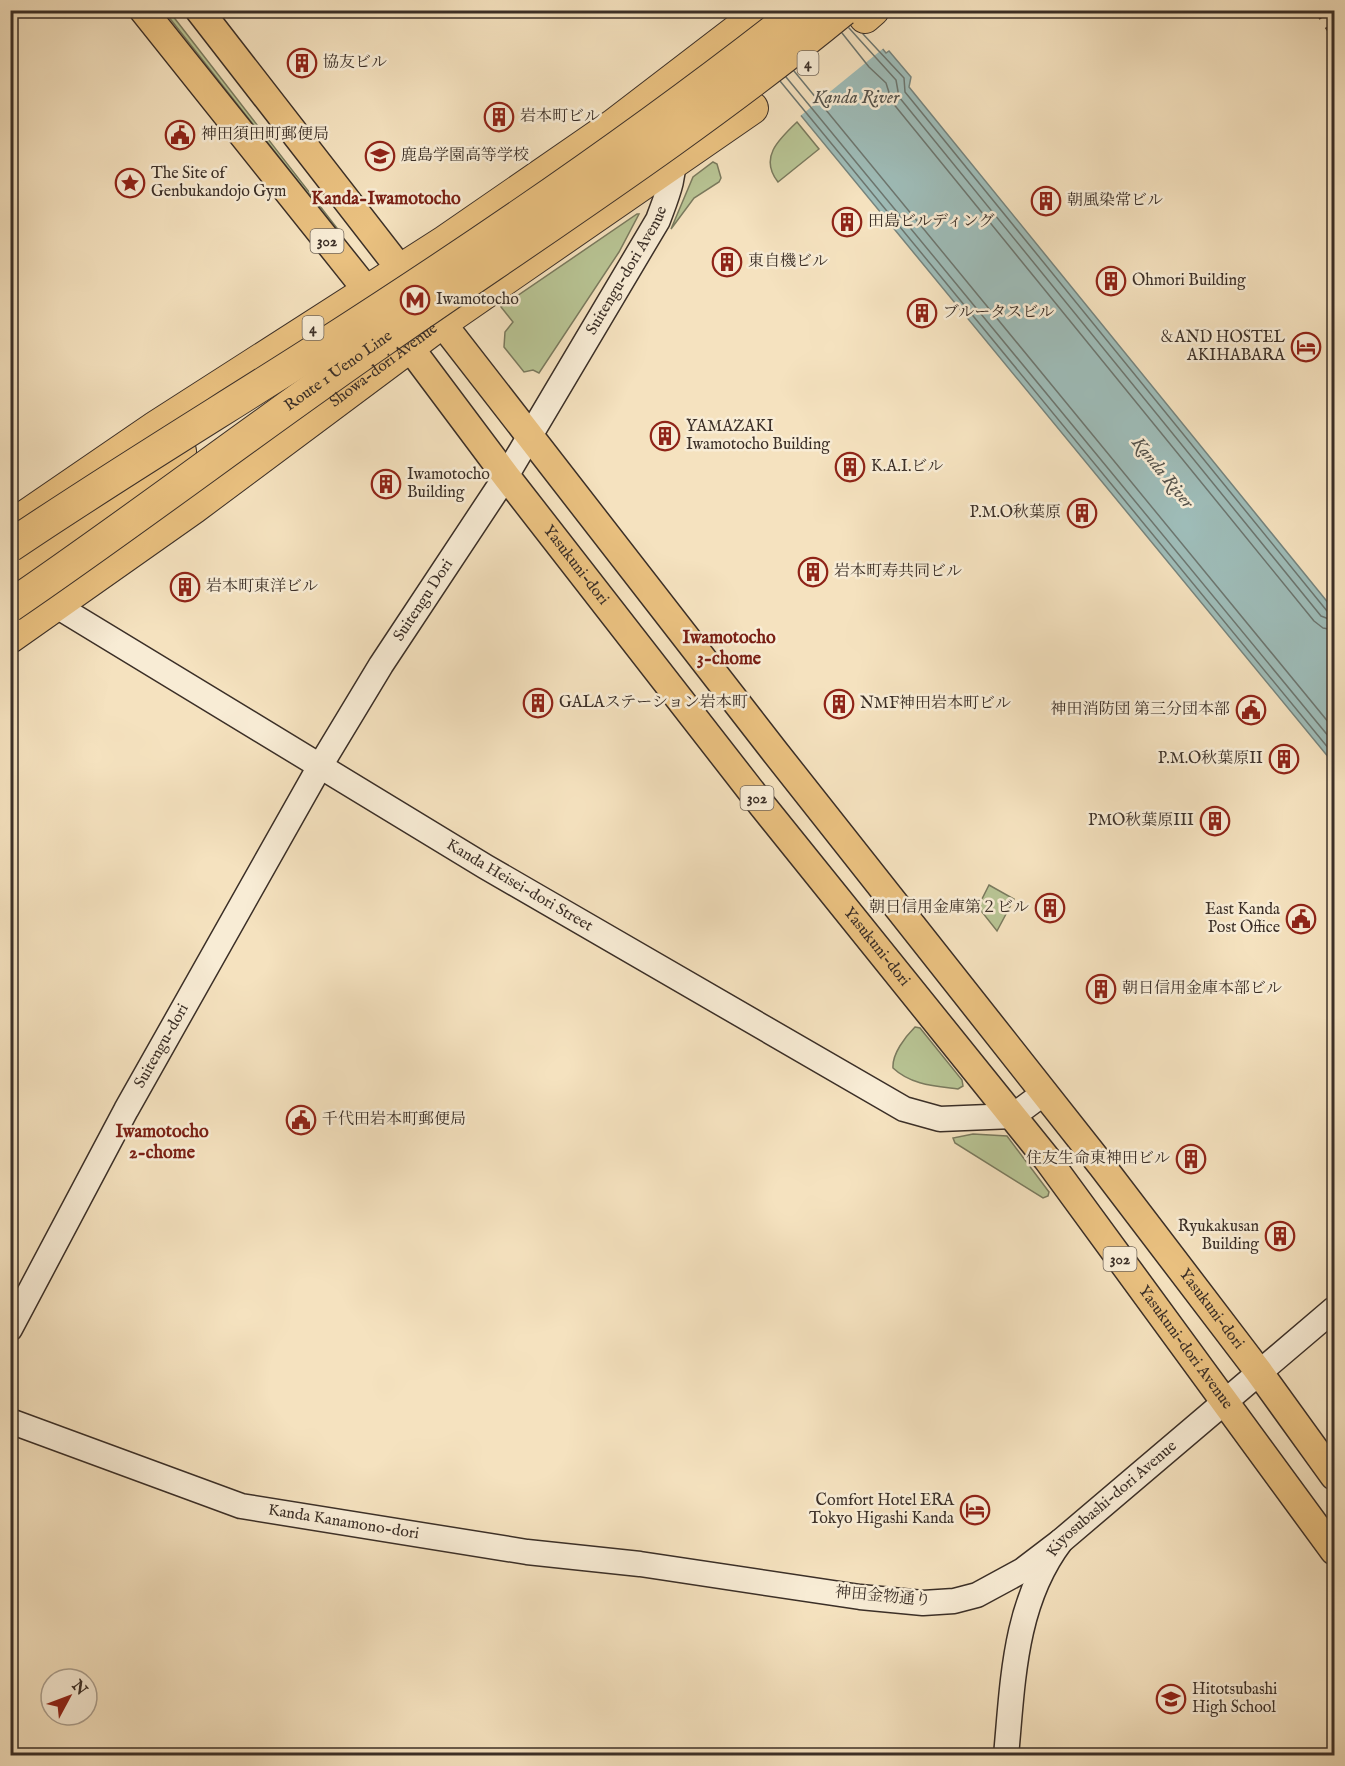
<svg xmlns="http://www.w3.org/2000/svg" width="1345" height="1766" viewBox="0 0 1345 1766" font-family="'IM FELL English','Noto Serif JP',serif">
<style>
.green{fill:#b8c494;stroke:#7a7a5e;stroke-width:1.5}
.water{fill:#9ebcb8;stroke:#76847e;stroke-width:1.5}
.pier{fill:#f5e2bf}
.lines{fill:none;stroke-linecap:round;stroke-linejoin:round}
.shore{stroke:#6c7670;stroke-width:1.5}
.secondary-casing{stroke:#3b2f27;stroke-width:27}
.primary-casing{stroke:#3b2f27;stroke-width:30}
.highway-casing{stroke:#3b2f27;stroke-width:34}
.secondary{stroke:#f8ecd5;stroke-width:24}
.primary{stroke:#eac180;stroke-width:27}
.highway{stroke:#eac180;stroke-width:32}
.rail{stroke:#3b2f27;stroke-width:4.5;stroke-dasharray:10 10;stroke-linecap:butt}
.highway-bridge-casing{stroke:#3b2f27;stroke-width:34;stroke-linecap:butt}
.highway-bridge{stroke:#eac180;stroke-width:32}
.labels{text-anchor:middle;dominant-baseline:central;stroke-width:5;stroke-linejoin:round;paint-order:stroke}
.shield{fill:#f8ecd5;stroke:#74685b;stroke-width:1.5}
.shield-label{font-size:15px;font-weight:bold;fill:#3b2f27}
.poi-label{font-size:16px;fill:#3b2f27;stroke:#f8ecd5;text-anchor:start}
.street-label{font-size:16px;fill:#3b2f27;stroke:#f8ecd5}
.water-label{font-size:18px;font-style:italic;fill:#54524b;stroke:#f8ecd5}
.neighbourhood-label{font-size:18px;font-weight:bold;fill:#7a1f14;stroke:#f8ecd5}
</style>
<rect width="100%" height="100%" fill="#f5e2bf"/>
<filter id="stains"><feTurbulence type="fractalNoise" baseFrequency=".00333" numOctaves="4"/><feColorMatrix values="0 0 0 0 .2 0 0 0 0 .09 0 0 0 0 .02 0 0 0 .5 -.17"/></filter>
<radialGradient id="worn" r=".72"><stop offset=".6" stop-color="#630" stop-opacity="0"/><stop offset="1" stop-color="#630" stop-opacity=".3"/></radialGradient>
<!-- green -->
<path class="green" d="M164,11H169L340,232H338Z
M797,122L819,149L778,182C759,158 778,140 797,122Z
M713,162L717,164L721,178L719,182L694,198L671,229L693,177Z
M637,214H639L619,252L539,373L533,370L524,372L504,347L505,332L513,322L501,307Z
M989,885L1014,899L997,931L978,907Z
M915,1027L920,1028L962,1080L963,1086L958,1089C935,1086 911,1085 893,1068C892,1054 905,1037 915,1027Z
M973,1134L1007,1136L1049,1192L1048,1196L1043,1198L955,1143L953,1138Z"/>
<!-- water -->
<path class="water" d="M715,11H852L886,53L889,51L911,77L909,87L1334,610V764Z"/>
<!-- pier -->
<path class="pier" d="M856,10L885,47L799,117L712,11Z"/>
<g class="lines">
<!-- shore -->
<path class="shore" d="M849,28L896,80L899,97L1321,616L1334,621
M842,33L869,67L886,83L892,102L1314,621L1323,628L1334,630
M863,34L904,78L905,92L1327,611L1334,613
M794,71L1334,729
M786,77L1334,743
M780,81L1334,755"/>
<!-- secondary casing -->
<g class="secondary-casing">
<g id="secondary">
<path id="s1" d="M42,597L486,867L904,1109L940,1119L1013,1116L1044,1093"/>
<path id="s2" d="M10,1329L126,1110L320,766L381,665L506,476L658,220C666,198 676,176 673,151"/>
<path id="s3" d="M10,1421L241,1506L527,1552L640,1564L860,1597L923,1603L954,1601L977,1595L1023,1570L1061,1541"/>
<path id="s4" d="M1006,1756C1013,1681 1014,1603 1061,1541L1334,1309"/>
</g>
</g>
<!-- primary casing -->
<g class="primary-casing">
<g id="primary">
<path id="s5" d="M143,10L369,293L506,476L762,805L1047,1159L1334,1551"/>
<path id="s6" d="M199,10L775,752L1102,1166L1259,1372L1334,1476"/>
</g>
</g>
<!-- highway casing -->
<g class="highway-casing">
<g id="highway">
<path d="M865,17L873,10"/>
<path d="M10,527L156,427L446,241L614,125L764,10"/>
<path d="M10,573L180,451"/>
<path id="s7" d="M10,637L193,508L441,323L752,108"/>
</g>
</g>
<!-- secondary -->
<use href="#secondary" class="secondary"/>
<!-- primary -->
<use href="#primary" class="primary"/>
<!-- highway -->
<use href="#highway" class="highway"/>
<!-- rail -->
<path class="rail" d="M1316,10L1334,38
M1330,10L1334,16"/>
<!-- highway-bridge casing -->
<g class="highway-bridge-casing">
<g id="highway-bridge">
<path d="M10,546C112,477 218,413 321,347C485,242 647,131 800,10"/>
<path id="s8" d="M10,606C136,520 257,427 383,340C537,233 697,130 843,10"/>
</g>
</g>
<!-- highway-bridge -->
<use href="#highway-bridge" class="highway-bridge"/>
</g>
<!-- icons -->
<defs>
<g id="building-ring" transform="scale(1.5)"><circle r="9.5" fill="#f8ecd5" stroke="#8f2418" stroke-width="1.5"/><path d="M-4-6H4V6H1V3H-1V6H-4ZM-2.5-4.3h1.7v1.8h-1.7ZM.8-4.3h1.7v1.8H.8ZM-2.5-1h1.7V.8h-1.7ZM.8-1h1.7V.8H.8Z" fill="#8f2418"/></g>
<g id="civic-ring" transform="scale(1.5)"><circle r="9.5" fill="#f8ecd5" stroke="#8f2418" stroke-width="1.5"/><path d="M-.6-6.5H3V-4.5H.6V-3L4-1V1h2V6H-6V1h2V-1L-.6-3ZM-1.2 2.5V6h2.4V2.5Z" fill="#8f2418"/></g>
<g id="school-ring" transform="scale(1.5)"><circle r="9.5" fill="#f8ecd5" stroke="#8f2418" stroke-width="1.5"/><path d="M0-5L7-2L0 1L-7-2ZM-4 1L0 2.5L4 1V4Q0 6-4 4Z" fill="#8f2418"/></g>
<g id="sight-ring" transform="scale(1.5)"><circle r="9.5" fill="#f8ecd5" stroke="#8f2418" stroke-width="1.5"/><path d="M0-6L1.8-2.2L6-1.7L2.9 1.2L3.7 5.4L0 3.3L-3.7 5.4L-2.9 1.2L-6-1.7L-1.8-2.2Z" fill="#8f2418"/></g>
<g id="metro-ring" transform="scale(1.5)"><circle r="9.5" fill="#f8ecd5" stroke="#8f2418" stroke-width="1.5"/><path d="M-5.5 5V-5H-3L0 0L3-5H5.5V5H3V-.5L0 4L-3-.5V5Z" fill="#8f2418"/></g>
<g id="hotel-ring" transform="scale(1.5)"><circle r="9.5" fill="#f8ecd5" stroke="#8f2418" stroke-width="1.5"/><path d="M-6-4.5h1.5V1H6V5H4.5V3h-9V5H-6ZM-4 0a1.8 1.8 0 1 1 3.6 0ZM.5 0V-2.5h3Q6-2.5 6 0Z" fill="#8f2418"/></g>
</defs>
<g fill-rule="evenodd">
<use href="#building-ring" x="302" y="63"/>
<use href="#building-ring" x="499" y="117"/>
<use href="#civic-ring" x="180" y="135"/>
<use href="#school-ring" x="380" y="156"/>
<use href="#sight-ring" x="130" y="183"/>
<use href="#building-ring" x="1046" y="201"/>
<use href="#building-ring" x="847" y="222"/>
<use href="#building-ring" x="727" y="262"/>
<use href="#building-ring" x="1111" y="281"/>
<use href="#metro-ring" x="415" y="300"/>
<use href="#building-ring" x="922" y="313"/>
<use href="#hotel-ring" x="1306" y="347"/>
<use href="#building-ring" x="665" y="436"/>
<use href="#building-ring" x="850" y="467"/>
<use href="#building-ring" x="386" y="484"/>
<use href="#building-ring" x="1082" y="513"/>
<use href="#building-ring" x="813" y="572"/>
<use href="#building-ring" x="185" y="587"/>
<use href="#building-ring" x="538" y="703"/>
<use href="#building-ring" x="839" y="704"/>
<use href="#civic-ring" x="1251" y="710"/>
<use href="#building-ring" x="1284" y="759"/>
<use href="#building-ring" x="1215" y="821"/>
<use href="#building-ring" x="1050" y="908"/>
<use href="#civic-ring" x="1301" y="919"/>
<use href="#building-ring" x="1101" y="989"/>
<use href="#civic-ring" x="301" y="1120"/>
<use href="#building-ring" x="1191" y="1159"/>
<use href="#building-ring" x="1280" y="1236"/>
<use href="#hotel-ring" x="975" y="1510"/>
<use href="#school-ring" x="1171" y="1699"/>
</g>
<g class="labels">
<!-- shield labels -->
<g class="shield">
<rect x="797.5" y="51" width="21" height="24" rx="4.5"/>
<rect x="310.5" y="229" width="33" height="24" rx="4.5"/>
<rect x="302.5" y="316" width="21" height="24" rx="4.5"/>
<rect x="740.5" y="786" width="33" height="24" rx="4.5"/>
<rect x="1103.5" y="1247" width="33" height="24" rx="4.5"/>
</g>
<g class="shield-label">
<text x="808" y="63">4</text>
<text x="327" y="241">302</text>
<text x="313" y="328">4</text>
<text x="757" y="798">302</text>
<text x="1120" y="1259">302</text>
</g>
<!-- poi labels -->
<g class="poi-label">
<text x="323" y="63">協友ビル</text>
<text x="520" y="117">岩本町ビル</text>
<text x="201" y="135">神田須田町郵便局</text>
<text x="401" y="156">鹿島学園高等学校</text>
<text x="151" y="174">The Site of<tspan x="151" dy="18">Genbukandojo Gym</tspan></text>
<text x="1067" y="201">朝風染常ビル</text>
<text x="868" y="222">田島ビルディング</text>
<text x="748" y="262">東自機ビル</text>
<text x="1132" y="281">Ohmori Building</text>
<text x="436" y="300">Iwamotocho</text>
<text x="943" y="313">ブルータスビル</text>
<text x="1285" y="338" text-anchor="end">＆AND HOSTEL<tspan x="1285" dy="18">AKIHABARA</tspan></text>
<text x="686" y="427">YAMAZAKI<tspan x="686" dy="18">Iwamotocho Building</tspan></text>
<text x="871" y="467">K.A.I.ビル</text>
<text x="407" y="475">Iwamotocho<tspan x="407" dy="18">Building</tspan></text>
<text x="1061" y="513" text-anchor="end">P.M.O秋葉原</text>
<text x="834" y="572">岩本町寿共同ビル</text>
<text x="206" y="587">岩本町東洋ビル</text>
<text x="559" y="703">GALAステーション岩本町</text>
<text x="860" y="704">NMF神田岩本町ビル</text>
<text x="1230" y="710" text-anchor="end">神田消防団 第三分団本部</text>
<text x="1263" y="759" text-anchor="end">P.M.O秋葉原II</text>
<text x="1194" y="821" text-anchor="end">PMO秋葉原III</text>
<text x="1029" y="908" text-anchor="end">朝日信用金庫第２ビル</text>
<text x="1280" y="910" text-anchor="end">East Kanda<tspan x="1280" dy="18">Post Office</tspan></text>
<text x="1122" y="989">朝日信用金庫本部ビル</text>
<text x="322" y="1120">千代田岩本町郵便局</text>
<text x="1170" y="1159" text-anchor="end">住友生命東神田ビル</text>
<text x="1259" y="1227" text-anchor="end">Ryukakusan<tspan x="1259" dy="18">Building</tspan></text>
<text x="954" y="1501" text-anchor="end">Comfort Hotel ERA<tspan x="954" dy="18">Tokyo Higashi Kanda</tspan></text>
<text x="1192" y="1690">Hitotsubashi<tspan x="1192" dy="18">High School</tspan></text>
</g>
<!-- street labels -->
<g class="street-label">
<text stroke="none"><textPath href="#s2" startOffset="1226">Suitengu-dori Avenue</textPath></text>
<text stroke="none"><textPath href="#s7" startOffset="462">Showa-dori Avenue</textPath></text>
<text stroke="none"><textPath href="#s8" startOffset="404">Route 1 Ueno Line</textPath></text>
<text stroke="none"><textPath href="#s5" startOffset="704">Yasukuni-dori</textPath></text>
<text stroke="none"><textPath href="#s2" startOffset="838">Suitengu Dori</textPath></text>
<text stroke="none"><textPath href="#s1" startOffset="558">Kanda Heisei-dori Street</textPath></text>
<text stroke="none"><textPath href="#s5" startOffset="1190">Yasukuni-dori</textPath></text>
<text stroke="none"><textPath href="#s2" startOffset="321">Suitengu-dori</textPath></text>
<text stroke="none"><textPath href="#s6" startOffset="1647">Yasukuni-dori</textPath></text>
<text stroke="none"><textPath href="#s5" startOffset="1696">Yasukuni-dori Avenue</textPath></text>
<text stroke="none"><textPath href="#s4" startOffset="291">Kiyosubashi-dori Avenue</textPath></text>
<text stroke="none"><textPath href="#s3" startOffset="350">Kanda Kanamono-dori</textPath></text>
<text transform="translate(883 1597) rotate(5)">神田金物通り</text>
</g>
<!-- water labels -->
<g class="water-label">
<text x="856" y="98">Kanda River</text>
<text transform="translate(1162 473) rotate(51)">Kanda River</text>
</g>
<!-- neighbourhood labels -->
<g class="neighbourhood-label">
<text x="386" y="199">Kanda-Iwamotocho</text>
<text x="729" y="638">Iwamotocho<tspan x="729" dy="21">3-chome</tspan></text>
<text x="162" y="1132">Iwamotocho<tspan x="162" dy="21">2-chome</tspan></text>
</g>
</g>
<!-- margin -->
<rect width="1345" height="1766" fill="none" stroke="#f5e2bf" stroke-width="36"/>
<rect x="12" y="12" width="1321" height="1742" fill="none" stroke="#3b2f27" stroke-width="3"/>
<rect x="18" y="18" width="1309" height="1730" fill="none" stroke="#3b2f27" stroke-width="1.5"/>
<!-- north arrow -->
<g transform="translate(69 1697) rotate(49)"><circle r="28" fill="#f8ecd5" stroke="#aca08f" stroke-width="1.5"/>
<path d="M0-4.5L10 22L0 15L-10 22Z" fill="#8f2418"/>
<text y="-9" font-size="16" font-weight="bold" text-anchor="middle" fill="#3b2f27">N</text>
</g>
<rect width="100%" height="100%" filter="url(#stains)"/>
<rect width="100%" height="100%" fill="url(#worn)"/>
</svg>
